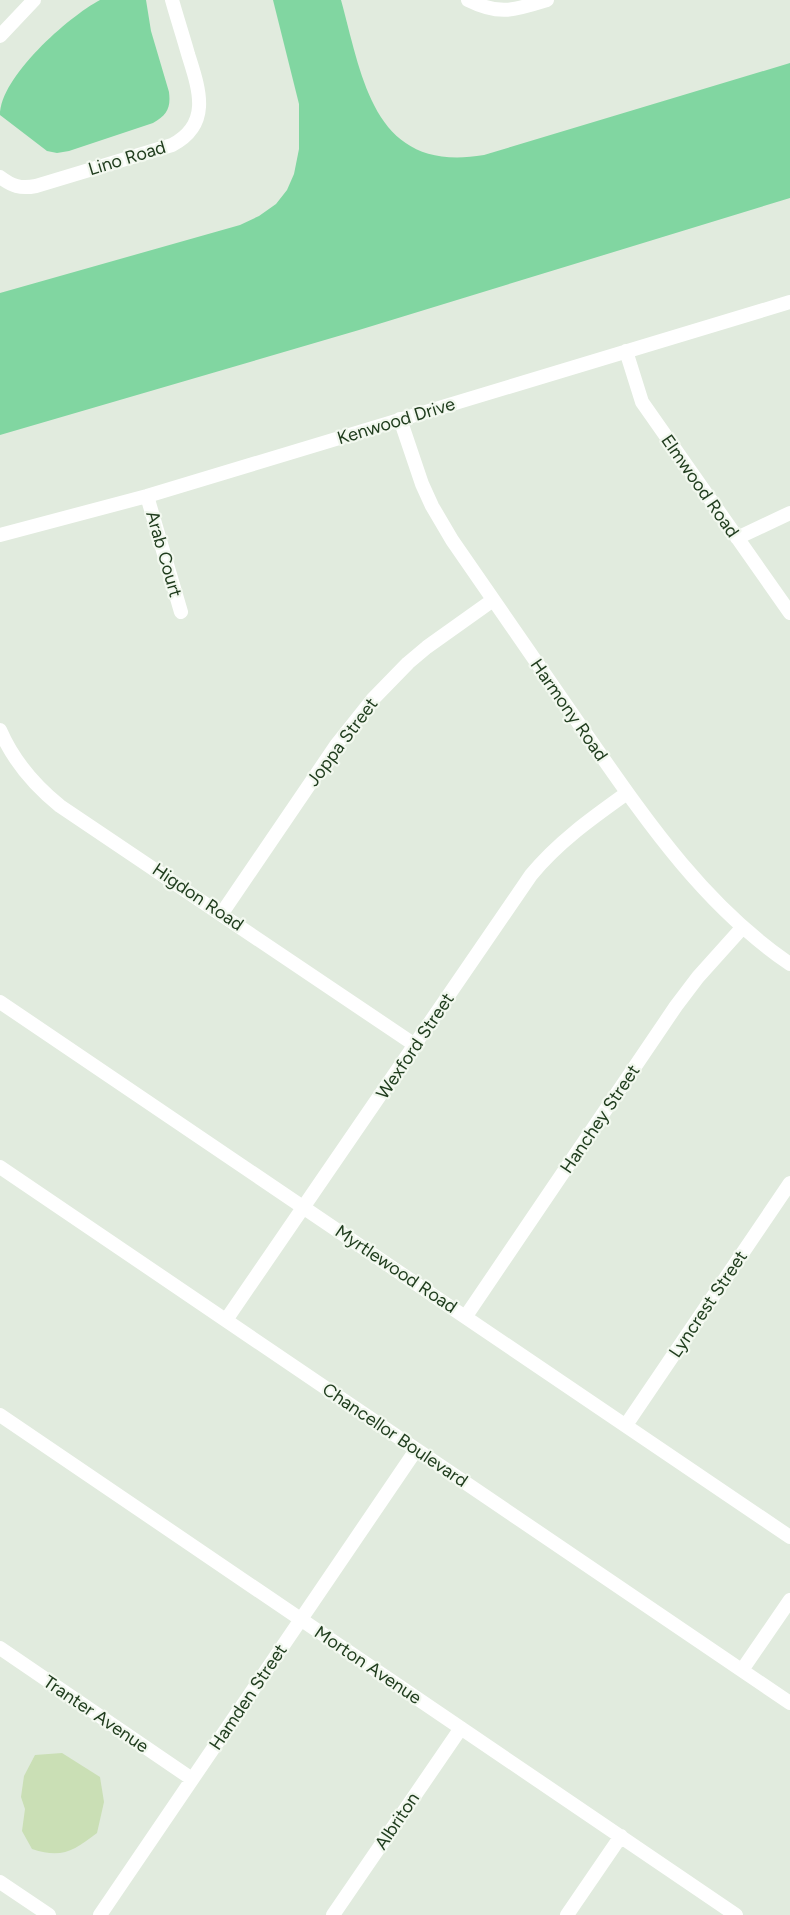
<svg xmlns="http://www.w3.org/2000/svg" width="790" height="1915" viewBox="0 0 790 1915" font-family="Figtree,sans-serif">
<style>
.green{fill:#cadfb5}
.water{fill:#81d6a1}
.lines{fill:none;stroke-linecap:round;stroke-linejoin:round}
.minor{stroke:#fff;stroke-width:14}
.labels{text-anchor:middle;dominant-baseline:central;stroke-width:4.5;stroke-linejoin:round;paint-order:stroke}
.street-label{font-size:18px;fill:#203d1e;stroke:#f2f8ef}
</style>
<rect width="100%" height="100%" fill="#e1ebde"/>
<!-- green -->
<path class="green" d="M62,1753L100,1777L104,1802L97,1833C73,1851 62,1859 32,1849L22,1831L25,1809L21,1797L24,1776L35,1755Z"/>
<!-- water -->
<path class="water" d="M100,0H146L151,31L169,92C171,108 167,115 153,123L69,151L57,153L47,151L0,115C0,77 68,17 100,0Z
M273,0H341C363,80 374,174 484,155L790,63V198L359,330L0,435V293L240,225L259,216L276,204L287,190L294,174L299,149V104Z"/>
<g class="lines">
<!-- minor -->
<path class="minor" d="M468,0C500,16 515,10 547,0
M0,36L34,0
M0,177C12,186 20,189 36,186L172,145C212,124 199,89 188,54C183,36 177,18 172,0
M626,351L642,402L790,613
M400,419L422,484L432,506L452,540C496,604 540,667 584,731C644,817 702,904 790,964
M147,496L181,612
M0,535L147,496L790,302
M737,538L790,513
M0,730C13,760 34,785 60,806L415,1045
M222,913L337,744L372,700L408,663L427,647L493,600
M0,1002L790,1537
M0,1167L790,1703
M466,1316L676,1006L698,977L742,928
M226,1320L531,875C558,842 592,818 627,793
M0,1415L736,1915
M626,1425L790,1183
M0,1648L192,1779
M742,1670L790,1600
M0,1882L49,1915
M100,1915L416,1450
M333,1915L461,1728
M567,1915L621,1836"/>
</g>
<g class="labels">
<!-- street labels -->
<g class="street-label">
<text transform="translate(127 158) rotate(-17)">Lino Road</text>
<text transform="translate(396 421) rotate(-17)">Kenwood Drive</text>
<text transform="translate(700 486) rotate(55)">Elmwood Road</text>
<text transform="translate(164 554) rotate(74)">Arab Court</text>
<text transform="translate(569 710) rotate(55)">Harmony Road</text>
<text transform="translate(342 742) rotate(-53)">Joppa Street</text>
<text transform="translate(198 897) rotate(34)">Higdon Road</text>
<text transform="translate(415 1046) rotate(-56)">Wexford Street</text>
<text transform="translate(600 1119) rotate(-56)">Hanchey Street</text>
<text transform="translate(396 1269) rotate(34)">Myrtlewood Road</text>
<text transform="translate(708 1304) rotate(-56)">Lyncrest Street</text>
<text transform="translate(395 1435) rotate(34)">Chancellor Boulevard</text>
<text transform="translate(368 1665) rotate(34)">Morton Avenue</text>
<text transform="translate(248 1697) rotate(-56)">Hamden Street</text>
<text transform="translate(96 1714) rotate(34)">Tranter Avenue</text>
<text transform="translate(397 1821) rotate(-56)">Albriton</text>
</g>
</g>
</svg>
